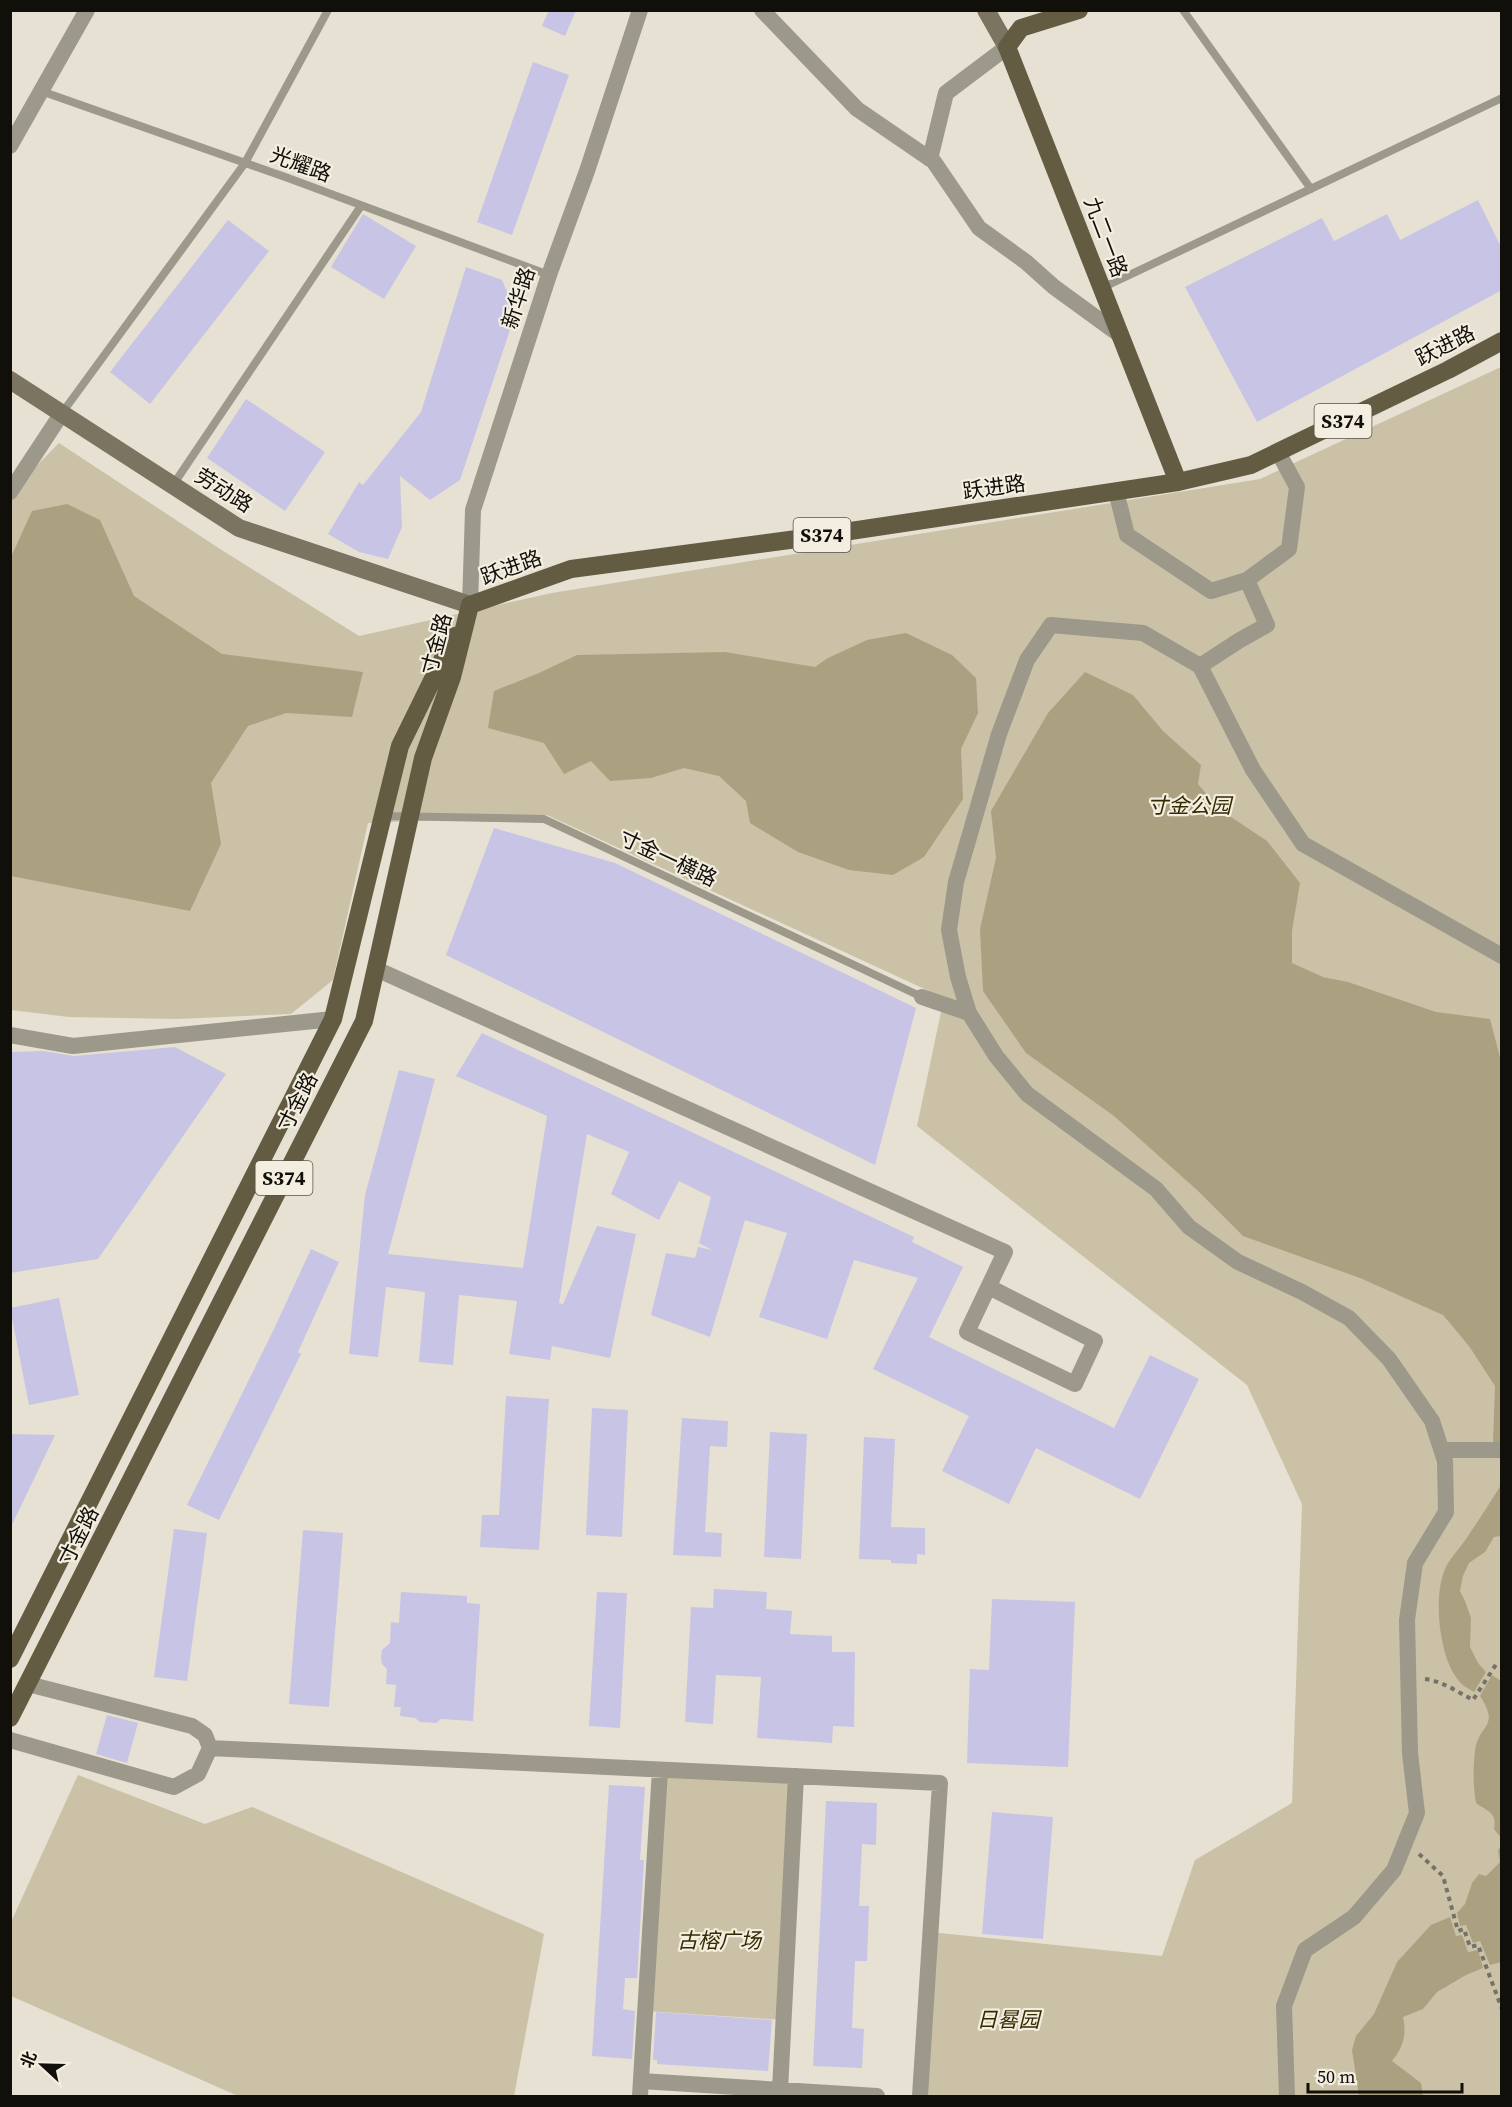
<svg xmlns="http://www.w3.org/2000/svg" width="1512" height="2107" viewBox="0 0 1512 2107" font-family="'Source Serif 4','Noto Sans SC',serif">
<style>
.green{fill:#cac1a7}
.water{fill:#aba181}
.building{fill:#c8c4e5}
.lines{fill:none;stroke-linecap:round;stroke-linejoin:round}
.path{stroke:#757268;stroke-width:4;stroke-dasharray:4.5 4.5;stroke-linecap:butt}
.lane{stroke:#9c988a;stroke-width:8}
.street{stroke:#9c988a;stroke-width:16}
.secondary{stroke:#7b7460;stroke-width:18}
.primary{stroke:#645b43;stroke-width:18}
.labels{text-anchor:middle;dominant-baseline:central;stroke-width:4.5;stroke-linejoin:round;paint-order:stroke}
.shield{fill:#f3eedf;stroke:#54524a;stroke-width:1.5}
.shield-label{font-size:20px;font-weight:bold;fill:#100f0a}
.street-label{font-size:21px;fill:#100f0a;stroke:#f3eedf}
.park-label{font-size:21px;font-style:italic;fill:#362900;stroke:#f3eedf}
</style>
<rect width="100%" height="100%" fill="#e6e1d2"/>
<!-- green -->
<path class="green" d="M1501,367V2096H920L930,1932L1162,1956L1195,1860L1292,1803L1302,1504L1247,1385L917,1126L944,998L547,815L368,823L333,980L291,1014L177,1019L69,1017L11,1010V492L59,443L217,547L359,636L552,593L1260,479Z
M660,1770L796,1776L784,2020L646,2011Z
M78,1775L205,1824L252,1807L544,1934L514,2096H238L11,1996V1922Z"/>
<!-- water -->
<path class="water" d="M67,504L100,520L134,596L222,654L363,672L352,717L286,713L248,726L211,783L221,844L190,911L11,876V557L32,511Z
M906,633L952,655L976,678L978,713L961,749L963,799L924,857L893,875L849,870L798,852L750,823L746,801L719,776L684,768L651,778L610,781L591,761L564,774L544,743L488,728L494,691L539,673L577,655L725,652L815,667L828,658L867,640Z
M1085,672L1133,695L1163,731L1201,765L1198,784L1219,809L1267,841L1300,883L1292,931V963L1323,977L1348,982L1436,1012L1490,1019L1502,1065L1501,1442H1493L1495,1386L1469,1346L1443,1315L1360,1278L1243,1236L1197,1190L1114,1116L1026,1053L983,991L980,929L996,858L991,811L1048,713Z
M1501,1485V1536L1494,1537L1485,1552L1469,1563L1463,1576L1460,1591L1465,1601L1471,1618L1470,1647L1478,1663L1486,1672L1474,1692C1467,1688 1460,1684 1456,1677C1439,1654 1432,1591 1447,1565C1452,1556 1460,1548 1466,1539C1478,1521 1490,1503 1501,1485Z
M1492,1675L1501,1681V1838L1494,1829C1497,1812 1488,1812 1476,1803C1473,1786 1473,1768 1475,1751C1478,1724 1501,1728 1480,1696Z
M1501,1846V1962L1490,1965L1480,1941L1473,1943L1466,1925L1460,1926L1457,1913L1465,1904L1472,1883L1479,1874L1486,1876L1500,1862L1498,1850Z
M1450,1917L1456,1936L1462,1935L1468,1952L1478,1950L1483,1968L1466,1975L1437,1992L1423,2009L1403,2017C1407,2034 1403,2048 1392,2061L1421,2083L1423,2096H1359L1352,2050L1356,2036L1374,2014L1397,1962L1431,1925Z"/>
<!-- building -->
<path class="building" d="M549,10H576L565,36L542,26Z
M533,62L569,75L512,235L477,222Z
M1478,200L1502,249V290L1257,422L1185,287L1322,218L1334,241L1387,214L1400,240Z
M363,214L416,246L384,299L331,267Z
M228,220L269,251L150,404L110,372Z
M466,267L502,280L516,312L460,480L430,500L400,476L402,527L388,559L359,552L328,534L359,482L363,485L421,412Z
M246,399L325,452L285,511L207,458Z
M494,828L615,863L916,1008L875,1165L446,955Z
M482,1033L914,1237L912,1242L963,1267L929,1337L1114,1428L1150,1355L1199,1379L1140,1499L1036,1448L1009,1504L942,1471L969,1416L873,1369L918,1278L854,1260L827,1339L759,1317L787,1233L745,1220L710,1337L651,1315L666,1253L695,1258L698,1247L712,1250L699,1243L711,1197L679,1181L659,1220L611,1194L629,1152L587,1134L559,1303L563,1304L597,1226L636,1234L610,1358L552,1346L550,1360L509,1354L517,1301L459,1295L453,1365L419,1362L425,1292L386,1287L378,1357L349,1354L365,1195L399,1070L435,1079L388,1254L523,1268L547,1116L456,1076Z
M175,1047L226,1074L98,1259L10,1273V1052L43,1051L74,1056Z
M311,1249L339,1262L298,1352L301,1354L219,1520L187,1505L274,1329Z
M59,1298L79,1395L29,1405L10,1308Z
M506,1396L549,1399L539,1550L480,1547L482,1515H499Z
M592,1408L628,1410L622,1537L586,1535Z
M682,1418L728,1421L727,1447L710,1446L705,1532L722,1533L721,1557L673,1555Z
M770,1432L807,1434L801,1559L764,1557Z
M10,1434L55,1435L10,1529Z
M864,1437L895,1439L891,1527L925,1528V1555L917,1554V1564L891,1563V1560L859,1559Z
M174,1529L207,1533L187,1681L154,1677Z
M303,1530L343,1533L329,1707L289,1704Z
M714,1589L767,1592L766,1609L792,1611L790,1634L832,1636V1652H855L854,1727L833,1726L832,1743L757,1738L761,1677L716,1675L713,1724L685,1722L691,1607L713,1608Z
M401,1592L467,1596V1603L480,1604L473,1721L441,1719L436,1723L420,1722L415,1718L400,1716L401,1707H394L396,1685L386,1684L387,1669L382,1664L381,1657L382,1650L390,1643L391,1622L399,1623Z
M597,1592L627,1593L620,1728L589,1726Z
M992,1599L1075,1602L1068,1767L967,1763L970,1669L989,1670Z
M107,1715L138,1723L127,1763L96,1754Z
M609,1785L645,1787L640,1860H644L637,1978H625L623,2009L635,2011L632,2059L592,2056Z
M826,1801L877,1803L876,1845L862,1844L859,1906H869L867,1961H855L852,2028L864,2029L862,2068L813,2066Z
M992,1812L1053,1817L1043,1939L982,1934Z
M656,2012L772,2020L768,2071L657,2064V2060H653Z"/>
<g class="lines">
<!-- path -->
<path class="path" d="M1425,1679C1442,1681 1458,1692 1473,1700L1497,1663
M1419,1854L1443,1876L1458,1931L1464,1929L1470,1947L1478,1945L1502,2009"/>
<!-- lane -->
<path class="lane" d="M1183,10L1311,189
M41,91L288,178L549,275
M1102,288L1502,98
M62,413L245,163L328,10
M173,485L361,206
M383,816L544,819L922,997"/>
<!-- street -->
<path class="street" d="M762,10L857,109L930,159
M1007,47L946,93L930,159H932L979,228L1026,262L1054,287L1120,335
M10,146L87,10
M1116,491L1127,535L1211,591L1247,580L1267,625L1240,640L1200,666L1253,770L1303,844L1502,956
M10,492L62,413
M1247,580L1289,549L1297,487L1278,452
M470,605L473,510L549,275L587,171L640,10
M376,969L1005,1252L967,1332L1075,1384L1095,1341L989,1287
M922,997L969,1013L996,1056L1027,1094L1156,1189L1189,1227L1238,1262L1302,1292L1349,1318L1389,1359L1432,1421L1445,1461L1446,1512L1415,1563L1407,1620L1410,1753L1417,1813L1394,1870L1354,1917L1305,1950L1284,2006L1287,2096
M969,1013L958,977L949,930L956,882L999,734L1027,660L1051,625L1143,633L1200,666
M10,1035L73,1046L333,1019
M1442,1450H1502
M10,1740L174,1787L198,1774L210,1748L205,1735L192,1726L28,1684
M210,1748L940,1783L920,2096
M641,2081L877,2096
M780,2090L796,1776
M640,2096L660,1770"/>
<!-- secondary -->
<path class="secondary" d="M986,10L1007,47
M10,380L239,528L470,605"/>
<!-- primary -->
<path class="primary" d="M1079,10L1021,28L1007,47L1178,482
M470,605L571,569L797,539L1178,482L1251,465L1448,370L1502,341
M10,1659L333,1019L400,746L454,636
M10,1718L364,1021L423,758L452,677L470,605"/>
</g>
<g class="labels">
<!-- shield labels -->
<g class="shield">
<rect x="1314.5" y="404" width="57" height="34" rx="4.5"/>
<rect x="793.5" y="518" width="57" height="34" rx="4.5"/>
<rect x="255.5" y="1161" width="57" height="34" rx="4.5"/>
</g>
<g class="shield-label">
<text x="1343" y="421">S374</text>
<text x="822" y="535">S374</text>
<text x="284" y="1178">S374</text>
</g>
<!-- street labels -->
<g class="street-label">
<text transform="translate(301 164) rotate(20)">光耀路</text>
<text transform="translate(1106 237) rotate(69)">九二一路</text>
<text transform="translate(518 298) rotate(-72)">新华路</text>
<text transform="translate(1445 345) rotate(-27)">跃进路</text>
<text transform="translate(994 487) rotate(-8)">跃进路</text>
<text transform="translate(224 490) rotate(32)">劳动路</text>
<text transform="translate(511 567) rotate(-20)">跃进路</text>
<text transform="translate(436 644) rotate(-75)">寸金路</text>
<text transform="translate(668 858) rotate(25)">寸金一横路</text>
<text transform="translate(297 1102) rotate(-63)">寸金路</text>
<text transform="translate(78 1536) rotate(-63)">寸金路</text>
</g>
<!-- park labels -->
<g class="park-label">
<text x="1189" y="805">寸金公园</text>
<text x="719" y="1940">古榕广场</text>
<text x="1008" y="2019">日晷园</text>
</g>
</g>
<!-- border -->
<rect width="1512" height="2107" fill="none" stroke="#100f0a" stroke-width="24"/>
<!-- north arrow -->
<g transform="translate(42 2065) rotate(292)" stroke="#f3eedf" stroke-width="4.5" paint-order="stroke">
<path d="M0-4.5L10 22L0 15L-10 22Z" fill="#100f0a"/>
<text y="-9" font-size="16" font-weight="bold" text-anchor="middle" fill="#100f0a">北</text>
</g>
<!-- scale -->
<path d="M1308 2083v9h154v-9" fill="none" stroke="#100f0a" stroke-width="3"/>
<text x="1317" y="2083" font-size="18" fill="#100f0a" stroke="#f3eedf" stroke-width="4.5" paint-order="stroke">50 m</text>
</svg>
